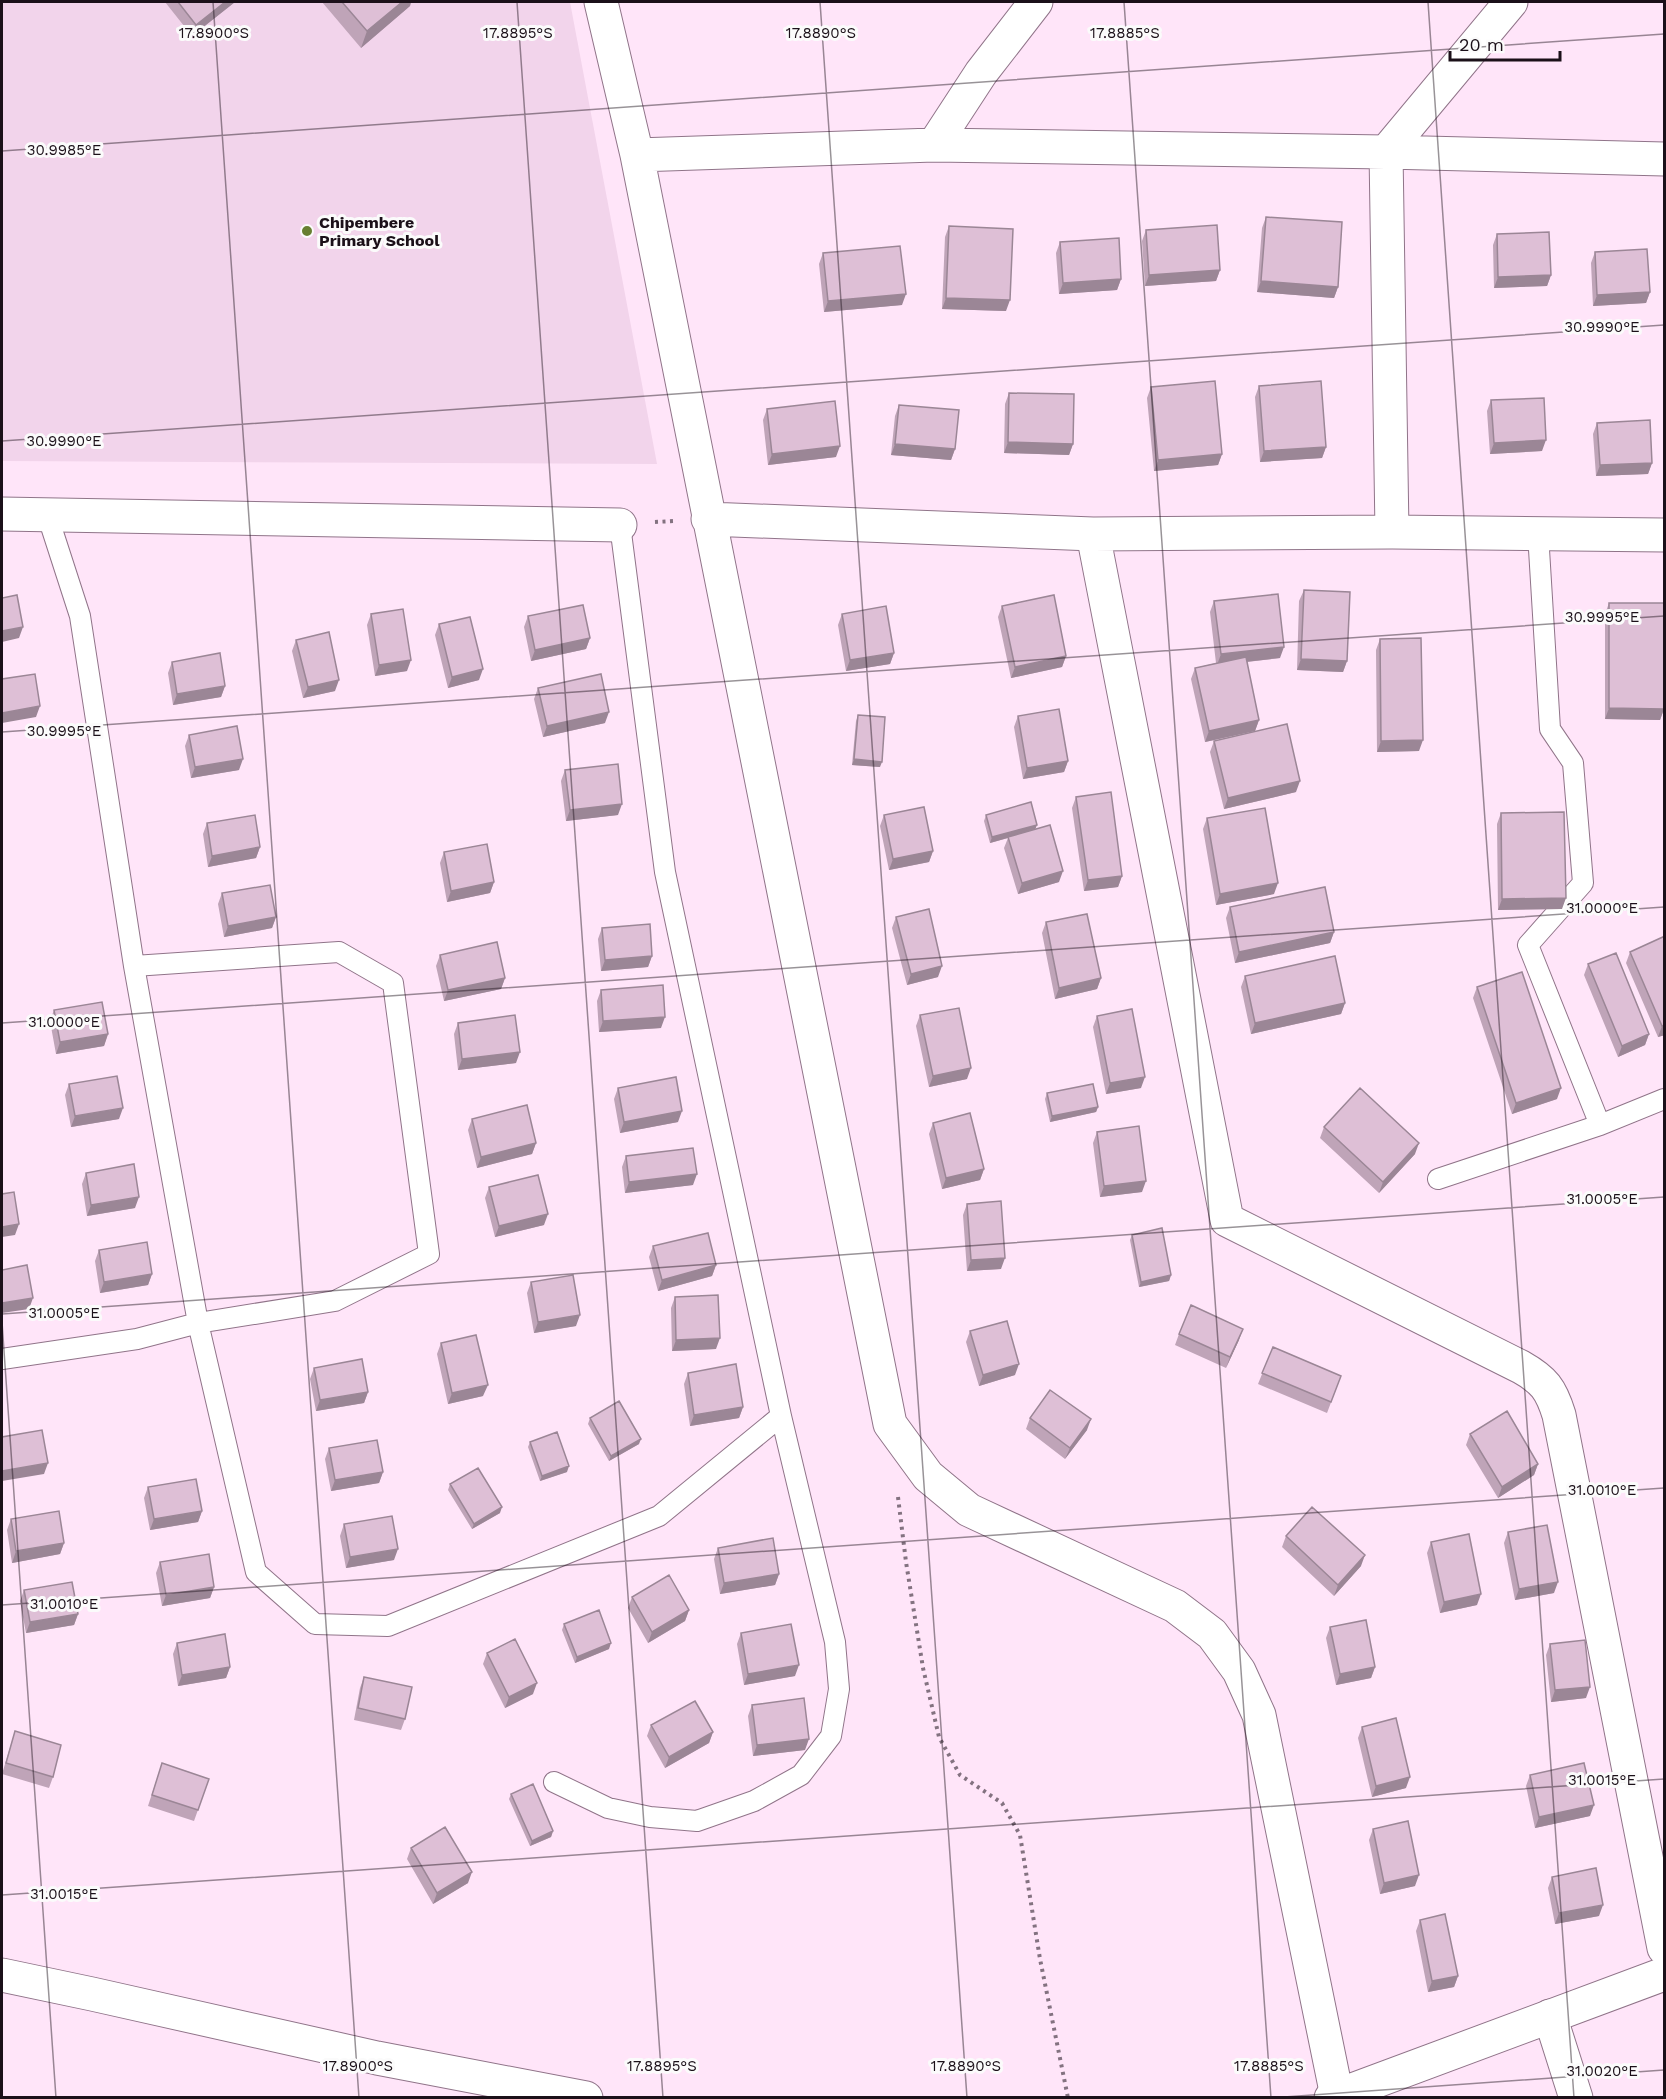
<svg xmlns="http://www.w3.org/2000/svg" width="1666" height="2099" viewBox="0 0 1666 2099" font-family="'Work Sans',sans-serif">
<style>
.built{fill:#f2d4eb}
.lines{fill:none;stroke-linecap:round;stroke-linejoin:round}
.lane-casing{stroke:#907489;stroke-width:22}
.street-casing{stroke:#907489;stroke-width:35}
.secondary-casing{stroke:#907489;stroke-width:35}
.path{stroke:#837280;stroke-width:4;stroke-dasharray:3 4.5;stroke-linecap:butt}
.lane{stroke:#fff;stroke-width:20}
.street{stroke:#fff;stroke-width:33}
.secondary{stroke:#fff;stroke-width:33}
.wall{fill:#bfa4b8}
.shaded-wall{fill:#9b8696}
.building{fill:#debfd6;stroke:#9b8696;stroke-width:1.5}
.ticks{fill:none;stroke:#1b1019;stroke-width:1.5;stroke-opacity:0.45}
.poi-dot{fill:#677f31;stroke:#fbfbfb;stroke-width:2}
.labels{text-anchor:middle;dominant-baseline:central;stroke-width:6;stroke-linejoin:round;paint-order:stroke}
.poi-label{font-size:16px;font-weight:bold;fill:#1b1019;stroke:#fbfbfb;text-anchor:start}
.ticks-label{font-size:15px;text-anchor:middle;fill:#1b1019;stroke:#fbfbfb;stroke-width:6;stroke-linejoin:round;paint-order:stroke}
</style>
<rect width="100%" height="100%" fill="#ffe5f9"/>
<!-- built -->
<path class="built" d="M2,2H570L657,464L2,461Z"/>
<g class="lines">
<!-- lane casing -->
<g class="lane-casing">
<path id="lane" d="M47,514L80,616L134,966L198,1323L256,1572L315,1624L388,1626L659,1516L781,1416L665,872L620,525
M1538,533L1550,729L1573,763L1583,883L1528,945L1600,1125
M1438,1179L1600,1125L1664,1099
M2,1359L137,1339L198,1323L335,1301L429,1254L393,983L339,952L134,966
M554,1782L608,1808L650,1817L697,1821L754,1801L801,1775L831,1736L839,1689L835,1642L781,1416"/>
</g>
<!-- street casing -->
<g class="street-casing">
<path id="street" d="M601,2L637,155L890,1424L928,1476L969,1510L1175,1606L1212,1634L1239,1671L1259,1715L1337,2096
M934,145L981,73L1036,2
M637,155L934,145L1386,152L1664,159
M2,514L620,525
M708,519L1093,534L1392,532L1664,535
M1392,532L1386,152L1511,2
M1093,534L1227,1220L1521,1367C1544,1380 1551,1389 1559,1415L1664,1948
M1550,2016L1576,2098"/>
</g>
<!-- secondary casing -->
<g class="secondary-casing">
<path id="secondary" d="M2,1975L92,1994L377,2058L586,2098
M1331,2098L1664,1974"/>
</g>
<!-- path -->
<path class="path" d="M655,522L675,521
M898,1497L906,1562L923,1668L939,1737L960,1775L1002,1803L1020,1835L1040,1959L1068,2098"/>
<!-- lane -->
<use href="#lane" class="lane"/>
<!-- street -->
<use href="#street" class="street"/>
<!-- secondary -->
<use href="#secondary" class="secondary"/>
</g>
<!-- wall -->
<path class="wall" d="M165,2H235L192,36Z
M322,2H411L410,6L361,48Z
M1266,217L1338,287L1334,298L1257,292L1262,228Z
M949,226L1006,311L942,309L945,237Z
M1146,230L1220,270L1216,281L1145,286L1142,241Z
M1497,234L1551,275L1547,286L1494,288L1493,245Z
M1060,242L1121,279L1117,290L1059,294L1056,253Z
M1595,252L1650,292L1646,303L1593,306L1591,263Z
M823,253L902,305L824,312L819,264Z
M1259,386L1326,447L1322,458L1260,462L1255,397Z
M1151,387L1222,454L1218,465L1154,471L1147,398Z
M1009,393L1073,444L1069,455L1004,453L1005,404Z
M1491,400L1542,451L1490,454L1487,411Z
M899,405L955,449L951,460L891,455L895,416Z
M767,409L836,457L768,465L763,420Z
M1597,423L1652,463L1648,474L1596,476L1593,434Z
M1304,590L1347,661L1343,672L1297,670L1299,601Z
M1214,601L1280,658L1247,662L1259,720L1255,731L1205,742L1191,679L1195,668L1216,663L1210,612Z
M1609,603L1664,709L1660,720L1605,719V614Z
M1002,606L1066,656L1062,667L1011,678L998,617Z
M371,614L407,671L375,676L367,625Z
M842,614L894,653L890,664L846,671L838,625Z
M528,616L590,638L586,649L531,661L524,627Z
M439,624L479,680L448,688L435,635Z
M1380,639L1419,751L1377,752L1376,650Z
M296,640L335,691L303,698L292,651Z
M172,662L225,686L221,697L173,705L168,673Z
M538,688L605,723L543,737L534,699Z
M858,715L880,767L852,765L856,721Z
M1018,716L1068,761L1064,772L1023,779L1014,727Z
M189,735L239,770L191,778L185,746Z
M1214,741L1296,792L1224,809L1210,752Z
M565,770L618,815L566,821L561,781Z
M1076,797L1122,876L1118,887L1084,891L1072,808Z
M1501,813L1562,909L1498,910L1497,824Z
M884,815L933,851L929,862L889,870L880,826Z
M986,815L1035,829L1059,882L1018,894L1004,848L1008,838L990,843L984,821Z
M1207,818L1274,894L1216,905L1203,829Z
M207,823L260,847L256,858L208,867L203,834Z
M444,852L494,882L490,893L447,902L440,863Z
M222,893L276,917L272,928L224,937L218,904Z
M1230,907L1334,932L1330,943L1235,963L1226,918Z
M896,917L938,977L907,985L892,928Z
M1046,922L1101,978L1097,989L1055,999L1042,933Z
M602,928L652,956L648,967L601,971L598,939Z
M1665,936V1035L1658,1037L1626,963L1630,952Z
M440,955L505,978L501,989L444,1001L436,966Z
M1588,964L1649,1034L1645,1045L1618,1057L1584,975Z
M1245,976L1345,1003L1341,1014L1251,1034L1241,987Z
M1477,987L1557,1099L1512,1114L1473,998Z
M601,990L661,1028L599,1032L597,1001Z
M54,1010L108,1034L104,1046L56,1054L50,1021Z
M920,1015L967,1079L929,1087L916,1026Z
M1097,1016L1141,1088L1106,1094L1093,1027Z
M458,1023L516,1063L458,1070L454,1034Z
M69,1084L119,1119L71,1127L65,1095Z
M618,1088L678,1122L620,1133L614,1099Z
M1047,1093L1098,1107L1096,1112L1050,1122L1045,1099Z
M472,1119L536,1143L532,1154L477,1168L468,1130Z
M933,1123L984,1169L980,1180L942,1189L929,1134Z
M1324,1127L1415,1154L1379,1193L1320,1138Z
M1097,1132L1142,1192L1100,1197L1093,1143Z
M626,1156L693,1185L625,1193L622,1167Z
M86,1173L135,1208L87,1216L82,1184Z
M489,1187L544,1225L495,1237L485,1198Z
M967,1204L1001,1269L967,1271L963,1215Z
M1132,1235L1171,1275L1169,1281L1139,1287L1130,1240Z
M653,1246L716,1265L712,1276L658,1291L649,1257Z
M99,1250L152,1274L148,1285L100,1293L95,1261Z
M531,1282L576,1326L534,1333L527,1293Z
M675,1297L716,1349L672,1351L671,1308Z
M970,1331L1015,1375L979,1386L966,1342Z
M1179,1334L1239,1340L1226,1368L1175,1345Z
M441,1343L483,1396L448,1404L437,1354Z
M1273,1347L1341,1376L1327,1413L1258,1384Z
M314,1368L368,1392L364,1403L316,1411L310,1379Z
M688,1373L743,1407L739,1418L690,1426L684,1384Z
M590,1418L639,1444L609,1461L588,1424Z
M1030,1418L1087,1430L1065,1459L1026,1429Z
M1470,1434L1538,1464L1534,1475L1498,1498L1466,1445Z
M530,1442L567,1472L540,1481L528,1447Z
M329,1448L383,1472L379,1483L331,1491L325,1459Z
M450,1484L500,1513L472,1529L448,1490Z
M148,1487L202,1511L198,1522L150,1530L144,1498Z
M11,1519L64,1543L60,1554L12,1563L7,1530Z
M344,1524L394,1560L346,1568L340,1536Z
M1508,1532L1554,1593L1515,1600L1504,1543Z
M1286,1536L1361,1566L1334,1596L1282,1547Z
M1431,1542L1477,1605L1440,1613L1427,1553Z
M718,1548L779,1574L775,1585L720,1594L714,1559Z
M160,1562L214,1587L210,1598L162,1606L156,1573Z
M24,1590L78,1614L74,1625L26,1633L20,1601Z
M632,1597L689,1610L685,1621L648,1643L628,1608Z
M564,1624L609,1649L575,1663L562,1630Z
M1330,1627L1375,1667L1371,1678L1336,1685L1326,1638Z
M741,1633L795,1676L744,1685L737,1644Z
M177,1643L230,1667L226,1678L178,1686L173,1654Z
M1550,1644L1586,1698L1551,1702L1546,1655Z
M487,1653L533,1694L505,1708L483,1664Z
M364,1677L405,1719L401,1730L354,1720L360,1688Z
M752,1705L805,1750L753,1756L748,1716Z
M651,1725L713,1732L709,1743L665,1768L647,1736Z
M1362,1727L1406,1788L1372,1797L1358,1738Z
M15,1731L53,1777L49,1788L2,1774Z
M162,1763L209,1779L194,1821L148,1806Z
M1530,1775L1590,1816L1535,1828L1526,1786Z
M511,1794L553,1831L551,1837L530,1846L509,1799Z
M1373,1829L1415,1886L1380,1894L1369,1840Z
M411,1848L468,1883L433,1904L407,1859Z
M1552,1877L1599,1916L1555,1924L1548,1888Z
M1420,1920L1458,1976L1454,1987L1428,1992L1416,1931Z"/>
<!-- shaded-wall -->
<path class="shaded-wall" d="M225,2H235L192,36L196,25Z
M402,2H411L410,6L361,48L367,31Z
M1220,270L1216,281L1145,286L1149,275Z
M1551,275L1547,286L1494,288L1498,277Z
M1121,279L1117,290L1059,294L1063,283Z
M1261,281L1338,287L1334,298L1257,292Z
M1650,292L1646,303L1593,306L1597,295Z
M906,294L902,305L824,312L828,301Z
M946,298L1010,300L1006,311L942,309Z
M1546,440L1542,451L1490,454L1494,443Z
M1008,442L1073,444L1069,455L1004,453Z
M895,444L955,449L951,460L891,455Z
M840,446L836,457L768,465L772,454Z
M1326,447L1322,458L1260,462L1264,451Z
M1222,454L1218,465L1154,471L1158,460Z
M1652,463L1648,474L1596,476L1600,465Z
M23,627L19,638L2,642V631Z
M590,638L586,649L531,661L535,650Z
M1284,647L1280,658L1217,665L1221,654Z
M894,653L890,664L846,671L850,660Z
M1066,656L1062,667L1011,678L1015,667Z
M1301,659L1347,661L1343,672L1297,670Z
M411,660L407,671L375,676L379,665Z
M483,669L479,680L448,688L452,677Z
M339,680L335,691L303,698L308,687Z
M225,686L221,697L173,705L177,694Z
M40,706L36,717L2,723V713Z
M1609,708L1664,709L1660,720L1605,719Z
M609,712L605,723L543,737L547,726Z
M1259,720L1255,731L1205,742L1209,731Z
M1423,740L1419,751L1377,752L1381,741Z
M243,759L239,770L191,778L195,767Z
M854,759L882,762L880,767L852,765Z
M1068,761L1064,772L1023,779L1027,768Z
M1300,781L1296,792L1224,809L1228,798Z
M622,804L618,815L566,821L570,810Z
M1037,825L1035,830L990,843L992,837Z
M260,847L256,858L208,867L212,856Z
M933,851L929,862L889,870L893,859Z
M1063,871L1059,882L1018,894L1022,883Z
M1122,876L1118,887L1084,891L1088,880Z
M494,882L490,893L447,902L451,891Z
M1278,883L1274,894L1216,905L1220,894Z
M1566,898L1562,909L1498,910L1502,899Z
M276,917L272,928L224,937L228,926Z
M1334,932L1330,943L1235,963L1239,952Z
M652,956L648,967L601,971L605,960Z
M942,966L938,977L907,985L911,974Z
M505,978L501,989L444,1001L448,990Z
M1101,978L1097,989L1055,999L1059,988Z
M1345,1003L1341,1014L1251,1034L1255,1023Z
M665,1017L661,1028L599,1032L603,1021Z
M1665,1025V1035L1658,1037L1662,1026Z
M108,1034L104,1046L56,1054L60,1042Z
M1649,1034L1645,1045L1618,1057L1622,1046Z
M520,1052L516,1063L458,1070L462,1059Z
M971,1068L967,1079L929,1087L933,1076Z
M1145,1077L1141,1088L1106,1094L1110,1083Z
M1561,1088L1557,1099L1512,1114L1516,1103Z
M1098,1107L1096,1112L1050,1122L1052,1116Z
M123,1108L119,1119L71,1127L75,1116Z
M682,1111L678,1122L620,1133L624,1122Z
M536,1143L532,1154L477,1168L481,1157Z
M1419,1143L1415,1154L1379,1193L1383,1182Z
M984,1169L980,1180L942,1189L946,1178Z
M697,1174L693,1185L625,1193L629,1182Z
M1146,1181L1142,1192L1100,1197L1104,1186Z
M139,1197L135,1208L87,1216L91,1205Z
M548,1214L544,1225L495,1237L499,1226Z
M19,1224L15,1235L2,1237V1227Z
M1005,1258L1001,1269L967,1271L971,1260Z
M716,1265L712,1276L658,1291L662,1280Z
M152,1274L148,1285L100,1293L104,1282Z
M1171,1275L1169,1281L1139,1287L1141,1282Z
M33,1298L29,1309L2,1313V1303Z
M580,1315L576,1326L534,1333L538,1322Z
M1243,1329L1239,1340L1226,1368L1230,1357Z
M720,1338L716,1349L672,1351L676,1340Z
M1019,1364L1015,1375L979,1386L983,1375Z
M488,1385L483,1396L448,1404L452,1393Z
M368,1392L364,1403L316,1411L320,1400Z
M743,1407L739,1418L690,1426L694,1415Z
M1091,1419L1087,1430L1065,1459L1070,1448Z
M641,1439L639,1444L609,1461L611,1456Z
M48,1463L44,1474L2,1481V1471Z
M1538,1464L1534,1475L1498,1498L1502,1487Z
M569,1466L567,1472L540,1481L542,1476Z
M383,1472L379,1483L331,1491L335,1480Z
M502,1507L500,1513L472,1529L474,1524Z
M202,1511L198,1522L150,1530L154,1519Z
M64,1543L60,1554L12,1563L16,1551Z
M398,1549L394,1560L346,1568L350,1557Z
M1365,1555L1361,1566L1334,1596L1338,1585Z
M779,1574L775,1585L720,1594L724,1583Z
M1558,1582L1554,1593L1515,1600L1519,1589Z
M214,1587L210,1598L162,1606L166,1595Z
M1481,1594L1477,1605L1440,1613L1444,1602Z
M689,1610L685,1621L648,1643L652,1632Z
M78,1614L74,1625L26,1633L30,1622Z
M611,1643L609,1649L575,1663L577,1657Z
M799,1665L795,1676L744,1685L748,1674Z
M230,1667L226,1678L178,1686L182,1675Z
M1375,1667L1371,1678L1336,1685L1340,1674Z
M537,1683L533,1694L505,1708L509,1697Z
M1590,1687L1586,1698L1551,1702L1555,1690Z
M713,1732L709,1743L665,1768L669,1757Z
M809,1739L805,1750L753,1756L757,1745Z
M1410,1777L1406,1788L1372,1797L1376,1786Z
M1594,1805L1590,1816L1535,1828L1539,1817Z
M553,1831L551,1837L530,1846L532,1841Z
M472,1872L468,1883L433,1904L437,1893Z
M1419,1875L1415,1886L1380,1894L1384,1883Z
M1603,1905L1599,1916L1555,1924L1559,1913Z
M1458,1976L1454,1987L1428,1992L1432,1981Z"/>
<!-- building -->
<path class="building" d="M178,2H225L196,25Z
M342,2H402L367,31Z
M1266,217L1342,222L1338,287L1261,281Z
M1217,225L1220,270L1149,275L1146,230Z
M949,226L1013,229L1010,300L946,298Z
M1549,232L1551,275L1498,277L1497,234Z
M1119,238L1121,279L1063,283L1060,242Z
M900,246L906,294L828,301L823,253Z
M1647,249L1650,292L1597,295L1595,252Z
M1215,381L1222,454L1158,460L1151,387Z
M1321,381L1326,447L1264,451L1259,386Z
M1009,393L1074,394L1073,444L1008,442Z
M1544,398L1546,440L1494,443L1491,400Z
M835,401L840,446L772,454L767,409Z
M899,405L959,410L955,449L895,444Z
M1650,420L1652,463L1600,465L1597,423Z
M1304,590L1350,592L1347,661L1301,659Z
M1278,594L1284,647L1221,654L1214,601Z
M17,595L23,627L2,631V598Z
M1054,595L1066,656L1015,667L1002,606Z
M1609,603H1665L1664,709L1609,708Z
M583,605L590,638L535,650L528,616Z
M886,606L894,653L850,660L842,614Z
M403,609L411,660L379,665L371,614Z
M470,617L483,669L452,677L439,624Z
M329,632L339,680L308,687L296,640Z
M1421,638L1423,740L1381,741L1380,639Z
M220,653L225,686L177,694L172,662Z
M1246,657L1259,720L1209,731L1195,668Z
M35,674L40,706L2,713V679Z
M601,674L609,712L547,726L538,688Z
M1059,709L1068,761L1027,768L1018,716Z
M858,715L885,717L882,762L854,759Z
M1287,724L1300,781L1228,798L1214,741Z
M237,726L243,759L195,767L189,735Z
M618,764L622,804L570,810L565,770Z
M1111,792L1122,876L1088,880L1076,797Z
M1031,802L1037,825L992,837L986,815Z
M924,807L933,851L893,859L884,815Z
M1265,808L1278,883L1220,894L1207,818Z
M1564,812L1566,898L1502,899L1501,813Z
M255,815L260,847L212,856L207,823Z
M1050,825L1063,871L1022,883L1008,837Z
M487,844L494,882L451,891L444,852Z
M270,885L276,917L228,926L222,893Z
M1325,887L1334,932L1239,952L1230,907Z
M929,909L942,966L911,974L896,917Z
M1087,914L1101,978L1059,988L1046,922Z
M650,924L652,956L605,960L602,928Z
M1665,936V1025L1662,1026L1630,952Z
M497,942L505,978L448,990L440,955Z
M1616,953L1649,1034L1622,1046L1588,964Z
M1335,956L1345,1003L1255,1023L1245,976Z
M1522,972L1561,1088L1516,1103L1477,987Z
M663,985L665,1017L603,1021L601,990Z
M102,1002L108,1034L60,1042L54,1010Z
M959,1008L971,1068L933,1076L920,1015Z
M1132,1009L1145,1077L1110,1083L1097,1016Z
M515,1015L520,1052L462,1059L458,1023Z
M117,1076L123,1108L75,1116L69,1084Z
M676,1077L682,1111L624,1122L618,1088Z
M1093,1084L1098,1107L1052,1116L1047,1093Z
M1360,1088L1419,1143L1383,1182L1324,1127Z
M527,1105L536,1143L481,1157L472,1119Z
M970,1113L984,1169L946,1178L933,1123Z
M1139,1126L1146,1181L1104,1186L1097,1132Z
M693,1148L697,1174L629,1182L626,1156Z
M134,1164L139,1197L91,1205L86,1173Z
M538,1175L548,1214L499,1226L489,1187Z
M14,1192L19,1224L2,1227V1194Z
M1001,1201L1005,1258L971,1260L967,1204Z
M1162,1228L1171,1275L1141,1282L1132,1235Z
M708,1233L716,1265L662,1280L653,1246Z
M147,1242L152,1274L104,1282L99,1250Z
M27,1265L33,1298L2,1303V1270Z
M573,1275L580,1315L538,1322L531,1282Z
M718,1295L720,1338L676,1340L675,1297Z
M1191,1305L1243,1329L1230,1357L1179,1334Z
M1007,1321L1019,1364L983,1375L970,1331Z
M476,1335L488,1385L452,1393L441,1343Z
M1273,1347L1341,1376L1331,1402L1262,1373Z
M362,1359L368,1392L320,1400L314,1368Z
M736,1364L743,1407L694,1415L688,1373Z
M1050,1390L1091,1419L1070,1448L1030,1418Z
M619,1401L641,1439L611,1456L590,1418Z
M1507,1411L1538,1464L1502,1487L1470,1434Z
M42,1430L48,1463L2,1471V1437Z
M557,1432L569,1466L542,1476L530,1442Z
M377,1440L383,1472L335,1480L329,1448Z
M478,1468L502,1507L474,1524L450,1484Z
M196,1479L202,1511L154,1519L148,1487Z
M1312,1507L1365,1555L1338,1585L1286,1536Z
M59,1511L64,1543L16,1551L11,1519Z
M392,1516L398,1549L350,1557L344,1524Z
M1547,1525L1558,1582L1519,1589L1508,1532Z
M1469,1534L1481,1594L1444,1602L1431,1542Z
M773,1538L779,1574L724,1583L718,1548Z
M209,1554L214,1587L166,1595L160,1562Z
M669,1575L689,1610L652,1632L632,1597Z
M72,1582L78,1614L30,1622L24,1590Z
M599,1610L611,1643L577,1657L564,1624Z
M1366,1620L1375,1667L1340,1674L1330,1627Z
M791,1624L799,1665L748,1674L741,1633Z
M225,1634L230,1667L182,1675L177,1643Z
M515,1639L537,1683L509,1697L487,1653Z
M1585,1640L1590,1687L1555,1690L1550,1644Z
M364,1677L412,1687L405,1719L358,1708Z
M804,1698L809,1739L757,1745L752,1705Z
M695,1701L713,1732L669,1757L651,1725Z
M1396,1718L1410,1777L1376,1786L1362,1727Z
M15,1731L61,1745L53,1777L6,1763Z
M162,1763L209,1779L198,1810L152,1795Z
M1584,1763L1594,1805L1539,1817L1530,1775Z
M533,1784L553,1831L532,1841L511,1794Z
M1408,1821L1419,1875L1384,1883L1373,1829Z
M445,1827L472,1872L437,1893L411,1848Z
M1596,1868L1603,1905L1559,1913L1552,1877Z
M1445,1914L1458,1976L1432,1981L1420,1920Z"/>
<!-- ticks -->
<path class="ticks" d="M213,2L359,2098M517,2L663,2098M820,2L967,2098M1124,2L1271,2098M1428,2L1574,2098M2,151L1664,34M2,441L1664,325M2,732L1664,616M2,1023L1664,907M2,1314L1664,1197M2,1322L56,2098M2,1605L1664,1488M2,1895L1664,1779M1269,2098L1664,2070"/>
<!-- markers -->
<circle class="poi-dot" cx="307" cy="231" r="6"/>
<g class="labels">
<!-- poi labels -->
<g class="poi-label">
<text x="319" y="222">Chipembere<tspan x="319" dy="18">Primary School</tspan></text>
</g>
</g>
<g class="ticks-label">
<text x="214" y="38">17.8900°S</text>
<text x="518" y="38">17.8895°S</text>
<text x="821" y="38">17.8890°S</text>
<text x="1125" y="38">17.8885°S</text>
<text x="64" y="155">30.9985°E</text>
<text x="1602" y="332">30.9990°E</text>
<text x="64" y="446">30.9990°E</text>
<text x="1602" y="622">30.9995°E</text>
<text x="64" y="736">30.9995°E</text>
<text x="1602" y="913">31.0000°E</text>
<text x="64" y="1027">31.0000°E</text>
<text x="1602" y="1204">31.0005°E</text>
<text x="64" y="1318">31.0005°E</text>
<text x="1602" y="1495">31.0010°E</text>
<text x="64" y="1609">31.0010°E</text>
<text x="1602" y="1785">31.0015°E</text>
<text x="64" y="1899">31.0015°E</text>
<text x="358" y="2071">17.8900°S</text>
<text x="662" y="2071">17.8895°S</text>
<text x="966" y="2071">17.8890°S</text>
<text x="1269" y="2071">17.8885°S</text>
<text x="1602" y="2076">31.0020°E</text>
</g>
<!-- border -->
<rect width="1666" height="2099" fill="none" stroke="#1b1019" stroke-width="6"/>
<!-- scale -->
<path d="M1450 51v9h110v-9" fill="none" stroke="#1b1019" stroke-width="3"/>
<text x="1459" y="51" font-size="18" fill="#1b1019" stroke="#fbfbfb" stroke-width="4.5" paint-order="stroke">20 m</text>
</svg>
